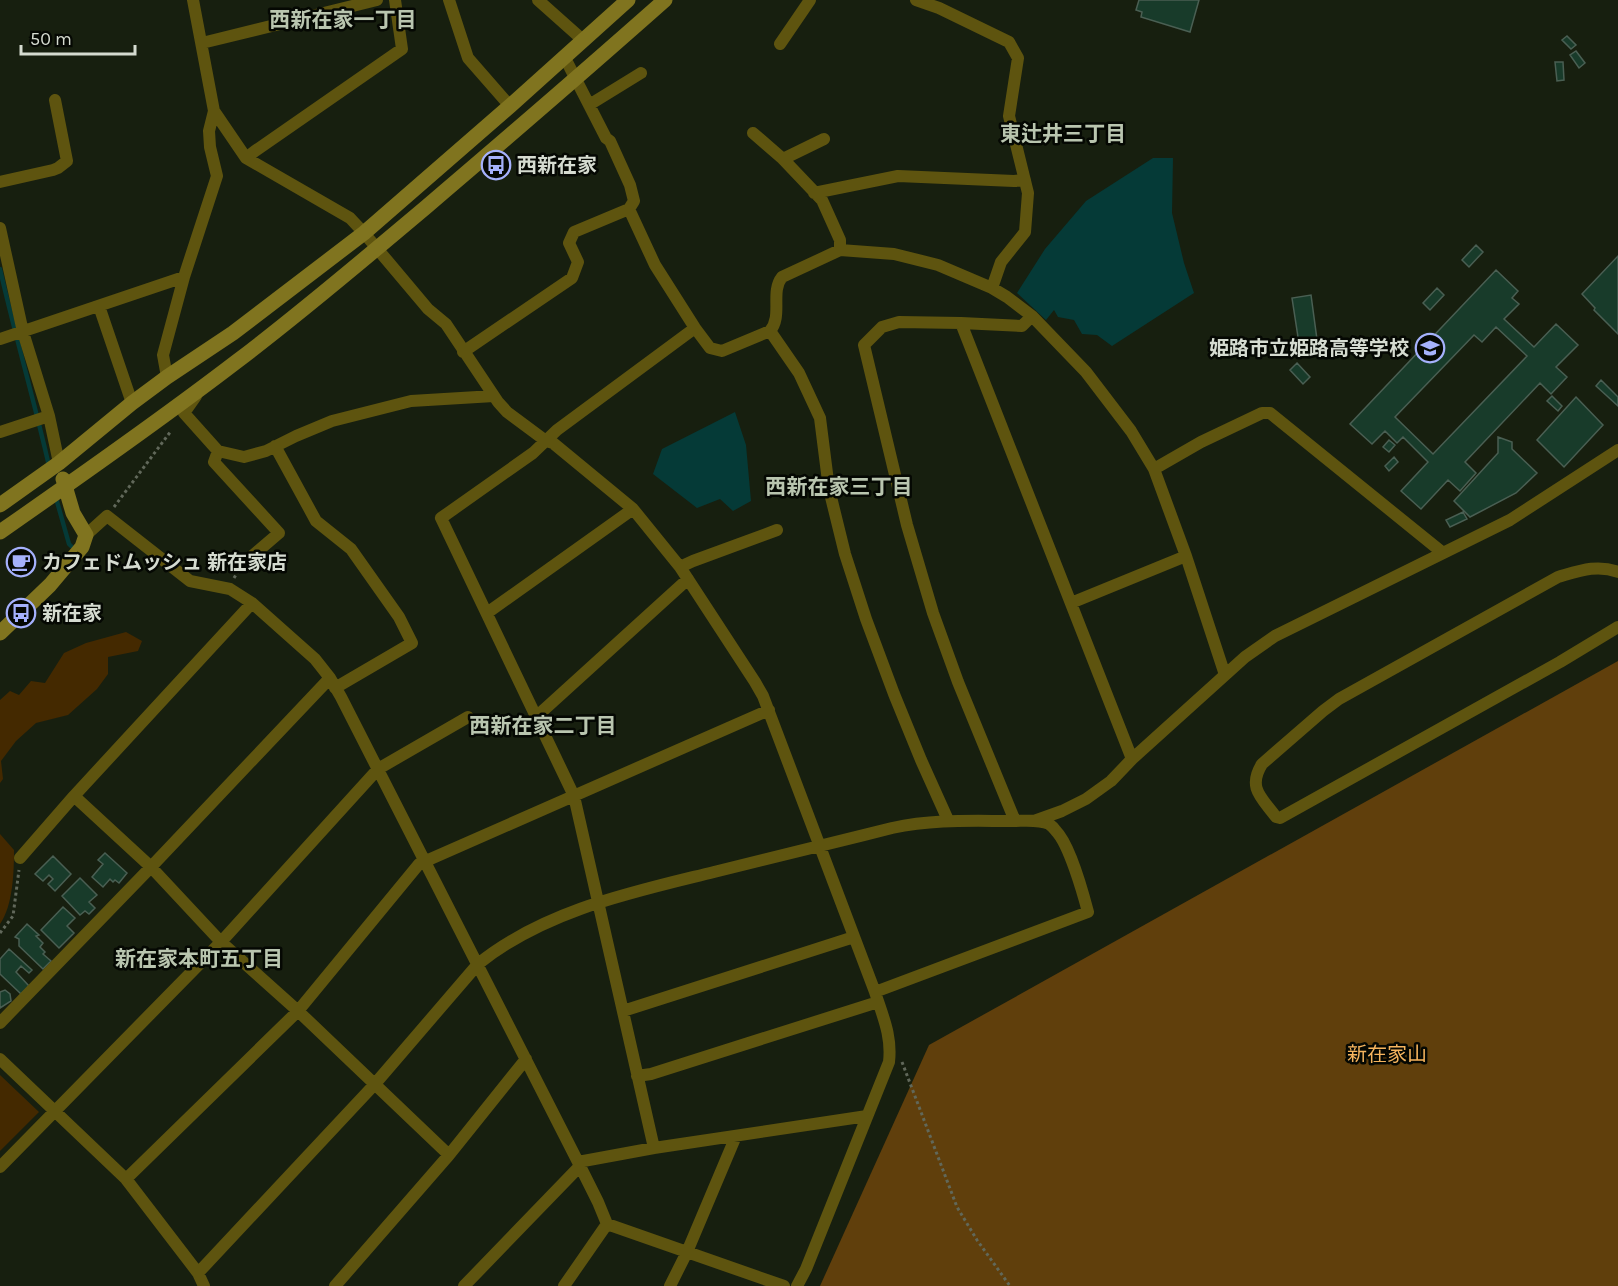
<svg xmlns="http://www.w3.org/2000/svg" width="1618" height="1286" viewBox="0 0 1618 1286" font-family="Karla,'Noto Sans JP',sans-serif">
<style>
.green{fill:#442900}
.forest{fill:#603f0c}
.water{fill:#053a37}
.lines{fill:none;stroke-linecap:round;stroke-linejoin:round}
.stream{stroke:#053a37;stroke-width:4.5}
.building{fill:#183b2a;stroke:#4a5f53;stroke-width:1.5;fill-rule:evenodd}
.path{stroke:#61685a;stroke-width:3;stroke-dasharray:3 3;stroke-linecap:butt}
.street{stroke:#5e540f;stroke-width:12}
.secondary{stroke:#80741f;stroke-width:15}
.labels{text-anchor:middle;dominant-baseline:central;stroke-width:5;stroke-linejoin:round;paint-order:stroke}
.poi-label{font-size:20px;font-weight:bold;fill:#d5dbd0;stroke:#050803;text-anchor:start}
.park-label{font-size:20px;fill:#f5b45e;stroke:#050803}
.neighbourhood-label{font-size:21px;font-weight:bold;fill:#b9c5af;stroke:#050803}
</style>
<rect width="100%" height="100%" fill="#171f0f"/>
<!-- green -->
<path class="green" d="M126,632L142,641L138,651L108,657V674L97,689L68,715L36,723L16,741L1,761L3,779L0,783V700L10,691L19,695L31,681L45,683L64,653L86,643Z
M0,834L14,850C14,872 13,906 0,924Z
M0,1075L39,1112L0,1151Z"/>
<!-- forest -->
<path class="forest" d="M1618,661V1286H820L929,1045Z"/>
<!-- water -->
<path class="water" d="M1153,158H1173L1172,213L1184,263L1194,293L1112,346L1097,335L1082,334L1074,320L1058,317L1054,310L1046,320L1017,293L1045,249L1086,201Z
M735,412L746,445L751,501L733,511L720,499L697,508L653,474L662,449Z"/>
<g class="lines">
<!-- stream -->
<path class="stream" d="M0,269C15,335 34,400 49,466
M56,498L69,544L71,546"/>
</g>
<!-- building -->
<path class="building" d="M1139,0H1199L1190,32L1141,17L1142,12L1136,10Z
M1567,36L1576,45L1571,49L1562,40Z
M1576,51L1585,63L1579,68L1570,55Z
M1555,62H1563L1564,80L1557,81Z
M1476,245L1483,252L1469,267L1462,260Z
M1618,256V334L1594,310L1595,308L1582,294Z
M1496,270L1518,291L1512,298L1519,304L1504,319L1534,347L1556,324L1578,345L1556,367L1567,377L1551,394L1540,383L1465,462L1476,473L1460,491L1448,480L1421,509L1401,491L1428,462L1403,437L1397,443L1385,431L1372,444L1350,424ZM1496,327L1527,356L1433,454L1395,417L1474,335L1482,342Z
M1437,288L1444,295L1430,310L1423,303Z
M1311,295L1318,347L1300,350L1292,298Z
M1297,363L1310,377L1303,384L1290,370Z
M1601,380L1618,397V406L1596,386Z
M1552,396L1562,406L1558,411L1547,401Z
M1576,397L1603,425L1564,467L1537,440Z
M1498,437L1512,442V449L1537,473L1516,493L1470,517L1454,501L1498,453Z
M1389,440L1395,445L1389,452L1383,447Z
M1394,457L1398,462L1389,471L1385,466Z
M1463,512L1467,519L1450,527L1446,520Z
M105,853L127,873L119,883L115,880L113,882L110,879L103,887L92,877L103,864L98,860Z
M53,856L71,874L55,891L48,884L53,879L49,875L43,881L35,874Z
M80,878L97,895L89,902L95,908L89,914L85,911L80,915L62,896Z
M63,907L75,918L67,926L74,933L59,948L41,930Z
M27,924L39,935L36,936L43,943L40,947L45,952L43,954L51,961L43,969L19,946V939L15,937Z
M9,949L32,970L29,973L21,966L16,972L29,986L21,994L0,974V959Z
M5,990L10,994L11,1001L0,1008V992Z"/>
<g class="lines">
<!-- path -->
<path class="path" d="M114,507L171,431
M234,578L241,566
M0,933L13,916L19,870
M902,1062L957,1207L977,1240L1010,1286"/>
<!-- street -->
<path class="street" d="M193,0L214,111L246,158L350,218L364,233L428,309L446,324L498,402L507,412L546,441L553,443L633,509L680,567L755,682L763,696L875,992C883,1017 892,1036 889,1062L806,1269L797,1286
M449,0L468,58L510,106
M538,0L584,41
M916,0L939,8L1009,42L1018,58L1009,116L1028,193L1025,232L1001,262L992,288
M202,43L377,0
M780,44L810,0
M565,58L606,138L610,141L630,185L634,201L629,209L655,265L695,328L710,348L722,351L770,331C783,316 770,292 782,277L840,250L894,254L938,265L992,288L1007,297L1032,316L1086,372L1131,431L1154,469L1186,556L1225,675
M589,105L641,73
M753,133L783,159L822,200L840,240V250
M246,158L255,151L402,49L395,0
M783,159L824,139
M0,182L53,170L58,168L67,161L55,100
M814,193L898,176L1014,181L1025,180
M0,228L23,332L49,416L59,463
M99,306L132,403
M961,323L1132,759
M770,331L799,373L820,418L829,489L845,554L866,619L894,694L921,760L948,820
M0,339L184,277
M463,352L572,278L578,262L569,243L574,232L629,209
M167,377L163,355L184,277L217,176L210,147L209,131L214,111
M196,396L184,413L218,451L244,457L266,451L296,436L332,421L411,401L494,396
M0,432L49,416
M275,446L316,521L351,549L399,617L412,643L335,688
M218,451L214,462L279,533L251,557
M1154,469L1201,442L1262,413H1270L1443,553
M86,535L107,516L190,581L230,589L252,603L315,659L330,678L341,697L578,1162L598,1202L607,1224L784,1286
M680,567L693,561L777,530
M1618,572C1597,564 1579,571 1558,577L1339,699L1323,711L1262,764C1247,788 1262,798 1276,817L1280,818L1560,662L1618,627
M252,603L74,796L151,867L221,942L298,1011L449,1155
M1071,603L1186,556
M487,613L633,509
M536,717L688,579
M1015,821L958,682L933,613L907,525L864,345L882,327L899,322L961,323L1022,326L1032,316
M1034,821L1062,811L1086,799L1111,781L1132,759L1245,657L1275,636L1510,520L1618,450
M20,858L74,796
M623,1011L854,937
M0,1023L151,867L330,678
M0,1059L126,1179L198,1273L204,1286
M637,1076L651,1074L878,1002
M654,1148L574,796L441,518L533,453L557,430L695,328
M578,1162L654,1148L867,1116
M0,1167L221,942L378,769L468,717
M126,1179L298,1011L419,864L769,710
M198,1273L374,1085L478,964C545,910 633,892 714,872C774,857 833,843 892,828C934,819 970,821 1012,821C1024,821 1039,819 1049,824C1052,826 1054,828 1056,831C1069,844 1083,893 1088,912L875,992
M335,1286L449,1155L526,1059
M464,1286L580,1166
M564,1286L607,1224
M670,1286L687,1252L736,1136"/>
<!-- secondary -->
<path class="secondary" d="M0,505L59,463L132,403L167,377L233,333L364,233L510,106L628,0
M0,532C79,477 159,421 236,362C301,313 363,260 425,208C506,139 586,70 665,0
M0,633L50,585L82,547L86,535L73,513L63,479"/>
</g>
<!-- icons -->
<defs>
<g id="bus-ring" transform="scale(1.5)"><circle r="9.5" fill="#050803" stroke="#a5b1fc" stroke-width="1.5"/><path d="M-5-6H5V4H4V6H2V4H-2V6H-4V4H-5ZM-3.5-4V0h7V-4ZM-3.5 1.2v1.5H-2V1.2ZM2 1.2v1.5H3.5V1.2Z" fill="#a5b1fc"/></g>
<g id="school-ring" transform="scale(1.5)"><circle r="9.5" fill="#050803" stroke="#a5b1fc" stroke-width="1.5"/><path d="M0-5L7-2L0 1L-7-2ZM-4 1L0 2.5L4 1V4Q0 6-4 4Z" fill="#a5b1fc"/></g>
<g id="cafe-ring" transform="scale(1.5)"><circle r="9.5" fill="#050803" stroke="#a5b1fc" stroke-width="1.5"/><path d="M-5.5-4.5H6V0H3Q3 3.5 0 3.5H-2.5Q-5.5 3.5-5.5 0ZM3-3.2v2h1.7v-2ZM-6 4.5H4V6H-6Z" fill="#a5b1fc"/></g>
</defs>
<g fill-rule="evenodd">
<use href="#bus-ring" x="496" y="165"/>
<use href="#school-ring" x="1430" y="348"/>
<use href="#cafe-ring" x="21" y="562"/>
<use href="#bus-ring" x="21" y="613"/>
</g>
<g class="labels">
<!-- poi labels -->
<g class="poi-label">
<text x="517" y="165">西新在家</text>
<text x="1409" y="348" text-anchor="end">姫路市立姫路高等学校</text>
<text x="42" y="562">カフェドムッシュ 新在家店</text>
<text x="42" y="613">新在家</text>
</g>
<!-- park labels -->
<g class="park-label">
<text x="1387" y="1054">新在家山</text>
</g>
<!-- neighbourhood labels -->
<g class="neighbourhood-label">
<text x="343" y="20">西新在家一丁目</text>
<text x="1063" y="134">東辻井三丁目</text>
<text x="839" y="487">西新在家三丁目</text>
<text x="543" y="726">西新在家二丁目</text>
<text x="199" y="959">新在家本町五丁目</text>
</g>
</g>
<!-- scale -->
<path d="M21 45v9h114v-9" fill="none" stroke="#d5dbd0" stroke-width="3"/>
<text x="30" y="45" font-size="18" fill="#d5dbd0" stroke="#050803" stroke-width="4.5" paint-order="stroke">50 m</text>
</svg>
